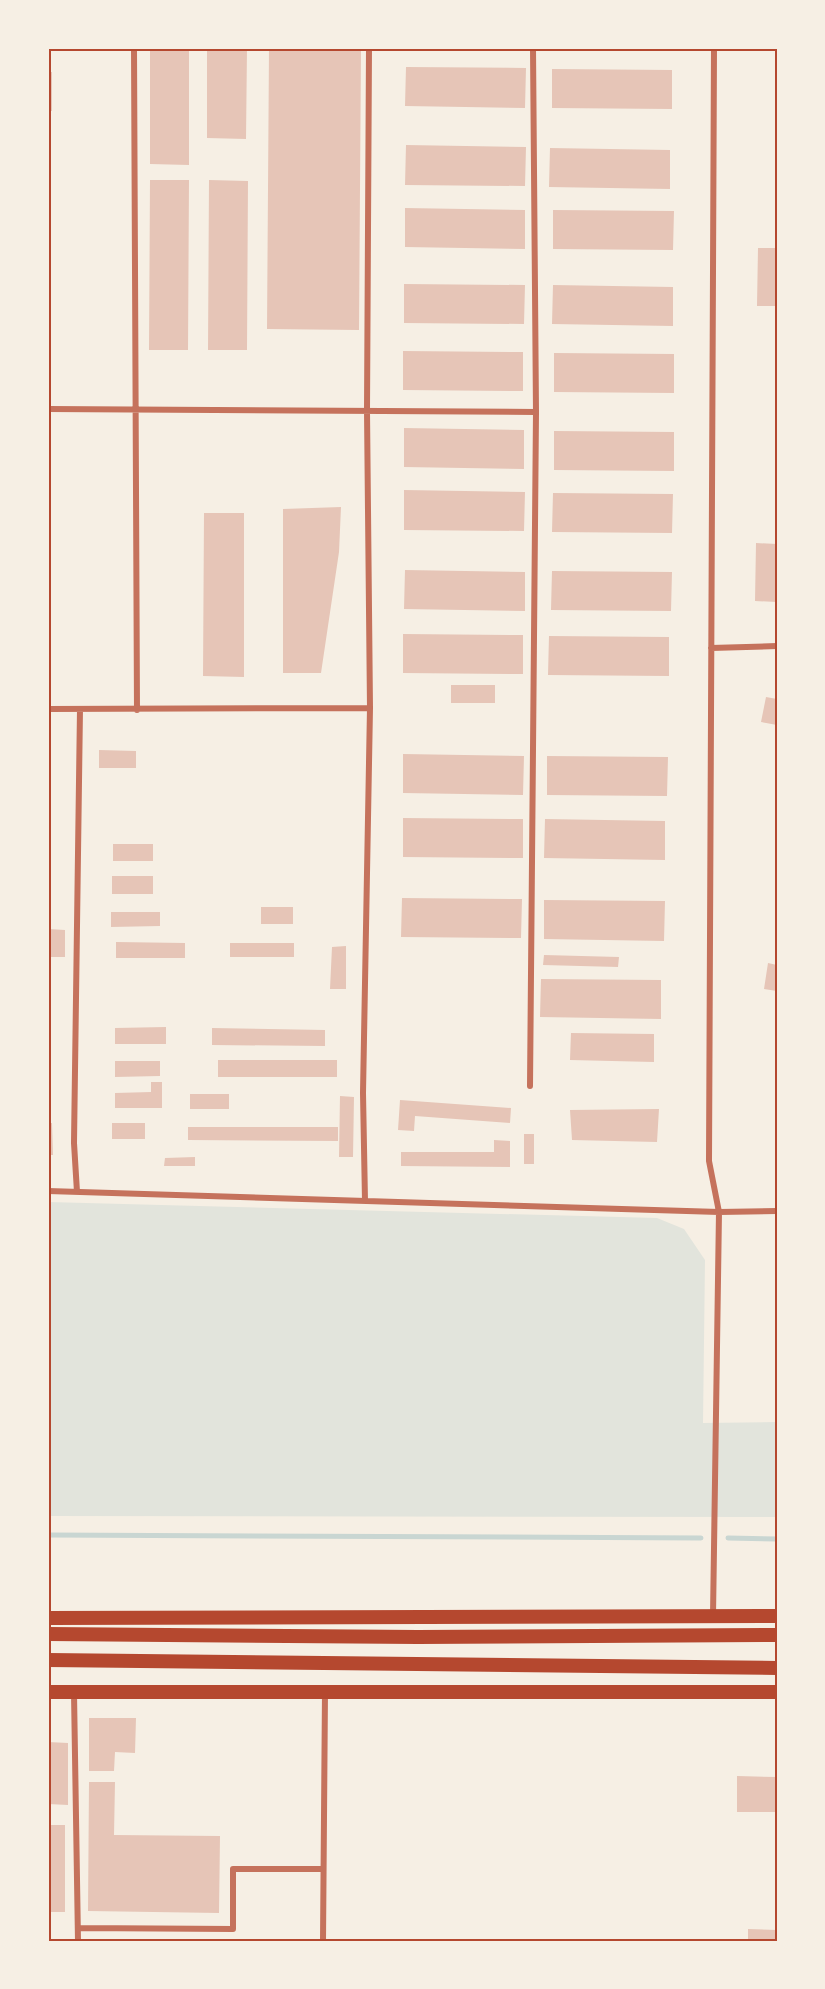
<svg xmlns="http://www.w3.org/2000/svg" width="825" height="1989" viewBox="0 0 825 1989" font-family="'Roboto Serif',serif">
<style>
.green{fill:#e2e4dc}
.lines{fill:none;stroke-linecap:round;stroke-linejoin:round}
.stream{stroke:#c9d6d2;stroke-width:5}
.building{fill:#e6c5b7}
.minor{stroke:#c5725c;stroke-width:6}
.primary{stroke:#b5482f;stroke-width:14}
.trunk{stroke:#b5482f;stroke-width:14}
.neatline{fill:none;stroke:#b5482f;stroke-width:2}
</style>
<rect width="100%" height="100%" fill="#f6efe4"/>
<!-- green -->
<path class="green" d="M48,1202L657,1218L684,1229L705,1260L703,1423L777,1422V1517L48,1516Z"/>
<g class="lines">
<!-- stream -->
<path class="stream" d="M48,1535L701,1538
M728,1538L777,1539"/>
</g>
<!-- building -->
<path class="building" d="M150,48H189V165L150,164Z
M207,48H247L246,139L207,138Z
M269,48H361L359,330L267,329Z
M406,67L526,68L525,108L405,106Z
M552,69L672,70V109L552,108Z
M48,72H52V111H48Z
M406,145L526,147L525,186L405,185Z
M48,146H51V185H48Z
M550,148L670,150V189L549,187Z
M150,180H189L188,350H149Z
M209,180L248,181L247,350H208Z
M405,208L525,210V249L405,247Z
M553,210L674,211L673,250L553,249Z
M48,211H51L50,250H48Z
M758,248H777V306H757Z
M404,284L525,285L524,324L404,323Z
M553,285L673,287V326L552,324Z
M403,351L523,352V391L403,390Z
M554,353L674,354V393L554,392Z
M404,428L524,430V469L404,467Z
M554,431L674,432V471L554,470Z
M404,490L525,492L524,531L404,530Z
M553,493L673,494L672,533L552,532Z
M341,507L339,552L321,673H283V509Z
M204,513H244V677L203,676Z
M756,543L777,544V602L755,601Z
M405,570L525,572V611L404,609Z
M552,571L672,572L671,611L551,610Z
M403,634L523,635V674L403,673Z
M549,636L669,637V676L548,675Z
M451,685H495V703H451Z
M766,697L777,699V725L761,722Z
M99,750L136,751V768H99Z
M403,754L524,756L523,795L403,793Z
M547,756L668,757L667,796L547,795Z
M403,818L523,819V858L403,857Z
M545,819L665,821V860L544,858Z
M113,844H153V861H113Z
M112,876H153V894H112Z
M402,898L522,899L521,938L401,937Z
M544,900L665,901L664,941L544,939Z
M261,907H293V924H261Z
M111,912H160V926L111,927Z
M48,929L65,930V957H48Z
M116,942L185,943V958H116Z
M230,943H294V957H230Z
M346,946V989H330L332,947Z
M544,955L619,957L618,967L543,965Z
M768,963L777,965V991L764,989Z
M541,979L661,980V1019L540,1017Z
M166,1027V1044H115V1028Z
M212,1028L325,1030V1046L212,1045Z
M571,1033L654,1034V1062L570,1060Z
M218,1060H337V1077H218Z
M115,1061H160V1076L115,1077Z
M151,1082H162V1108H115V1093L151,1092Z
M190,1094H229V1109H190Z
M340,1096L354,1097L353,1157H339Z
M400,1100L511,1108L510,1123L415,1116L414,1131L398,1130Z
M659,1109L657,1142L572,1140L570,1110Z
M48,1123H52L53,1155H48Z
M112,1123H145V1139H112Z
M188,1127H338V1141L188,1140Z
M524,1134H534V1164H524Z
M494,1140L510,1141V1167L401,1166V1152H494Z
M195,1157V1166H164L165,1158Z
M89,1718H136L135,1753L115,1752L114,1771H89Z
M48,1742L68,1743V1805L48,1804Z
M737,1776L777,1777V1812H737Z
M89,1782H115L114,1835L220,1836L219,1913L88,1911Z
M48,1825H65V1912H48Z
M748,1929L777,1930V1941H748Z"/>
<g class="lines">
<!-- minor -->
<path class="minor" d="M134,48L137,710
M48,409L536,412
M711,648L777,646
M48,709L370,708
M530,1086L536,412L533,48
M48,1191L719,1212L777,1211
M77,1192L74,1143L80,709
M365,1201L363,1093L370,708L367,411L369,48
M713,1616L719,1212L709,1161L714,48
M74,1693L78,1941
M78,1928L233,1929V1869H323
M323,1941L325,1692"/>
<!-- primary -->
<path class="primary" d="M48,1618L777,1616
M48,1692H777"/>
<!-- trunk -->
<path class="trunk" d="M48,1634L418,1637L777,1635
M48,1660L777,1668"/>
</g>
<!-- border -->
<rect width="825" height="1989" fill="none" stroke="#f6efe4" stroke-width="99"/>
<rect x="50" y="50" width="726" height="1890" class="neatline"/>
</svg>
